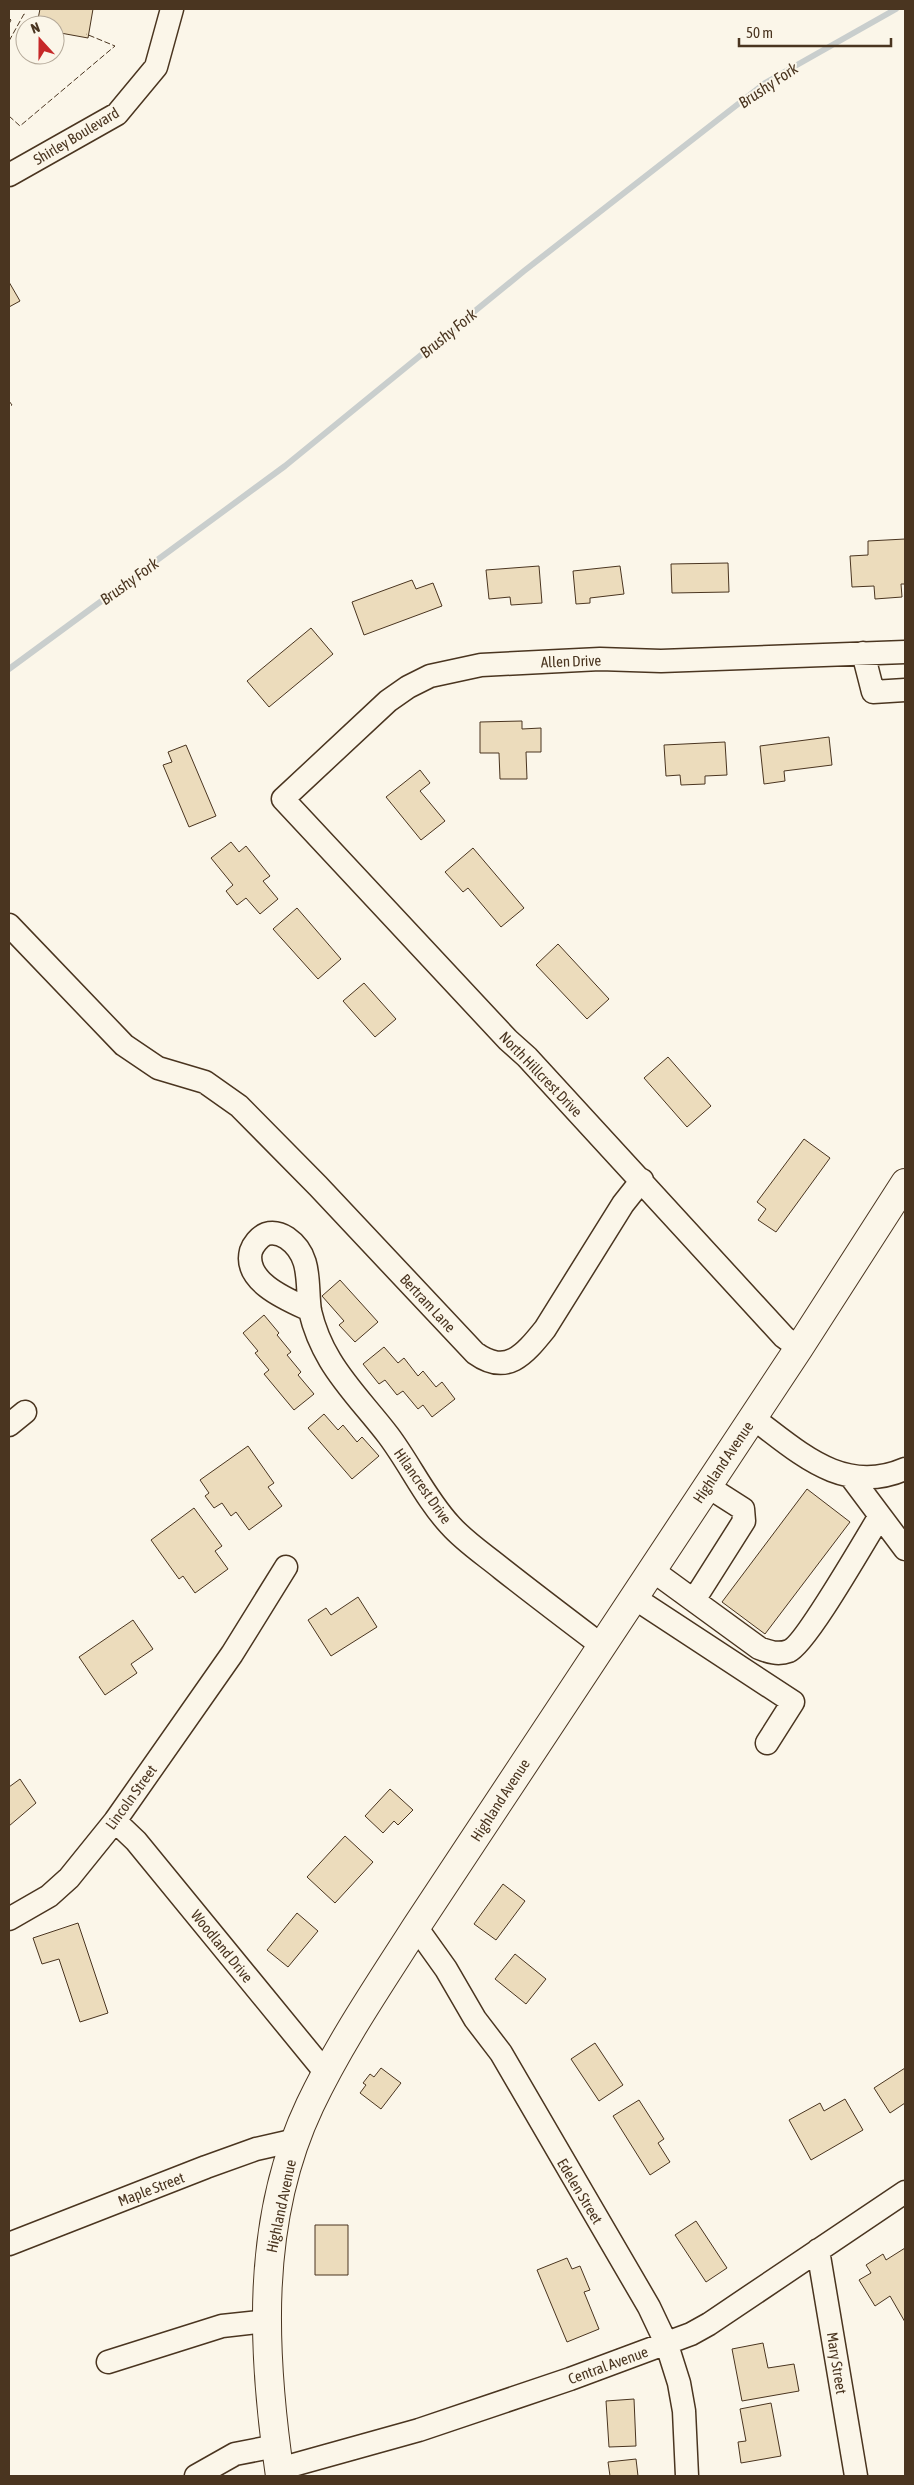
<svg xmlns="http://www.w3.org/2000/svg" width="914" height="2485" viewBox="0 0 914 2485" font-family="'Asap Condensed',sans-serif">
<style>
.lines{fill:none;stroke-linecap:round;stroke-linejoin:round}
.stream{stroke:#c9cecd;stroke-width:6}
.building{fill:#ecdcbc;stroke:#4a3520}
.minor-casing{stroke:#4a3520;stroke-width:25}
.major-casing{stroke:#4a3520;stroke-width:30}
.minor{stroke:#fbf6e9;stroke-width:22}
.major{stroke:#fbf6e9;stroke-width:28}
.fence{stroke:#4a3520;stroke-width:1;stroke-dasharray:6 2.5;stroke-linecap:butt}
.labels{text-anchor:middle;dominant-baseline:central;stroke-width:4;stroke-linejoin:round;paint-order:stroke}
.street-label{font-size:15px;fill:#4a3520;stroke:#fbf6e9}
.water-label{font-size:16px;font-style:italic;fill:#4a3520;stroke:#fbf6e9}
</style>
<rect width="100%" height="100%" fill="#fbf6e9"/>
<g class="lines">
<!-- stream -->
<path class="stream" d="M9,669L285,466L524,271L765,83L896,9"/>
</g>
<!-- building -->
<path class="building" d="M40,9H93L88,38L55,32L54,22L38,19Z
M9,282L20,301L9,307Z
M905,539V584H901L902,597L875,599L874,586L852,587L850,556L868,555V541Z
M728,563L729,592L672,593L671,564Z
M539,566L542,603L511,605L510,597L489,599L486,570Z
M620,566L624,594L590,598V603L576,604L573,571Z
M412,580L416,589L433,583L442,606L364,635L352,602Z
M311,628L333,654L269,707L247,681Z
M522,721V729L541,728V752H526L527,779H500L499,753H480V722Z
M829,737L832,765L784,771L785,781L764,784L760,746Z
M725,742L727,775L705,776V784L681,785L680,775L666,776L664,745Z
M186,745L216,816L189,827L163,765L172,762L168,752Z
M420,770L430,783L420,791L445,821L421,840L386,797Z
M231,842L239,852L246,846L270,876L263,881L278,899L260,914L246,898L237,905L226,891L233,885L211,858Z
M473,848L524,908L501,927L468,888L463,892L445,872Z
M297,908L341,959L318,979L273,929Z
M558,944L609,999L587,1019L536,965Z
M364,983L396,1019L375,1037L343,1001Z
M668,1057L711,1106L687,1127L644,1078Z
M804,1139L830,1158L776,1232L758,1220L766,1209L757,1202Z
M340,1280L378,1322L355,1342L339,1325L344,1321L322,1296Z
M264,1315L279,1333L277,1335L291,1352L287,1355L301,1372L298,1375L314,1394L294,1410L264,1374L269,1370L255,1353L258,1351L243,1333Z
M384,1347L398,1363L404,1358L418,1376L423,1371L436,1387L442,1382L455,1399L432,1417L423,1405L418,1409L403,1391L397,1395L385,1380L379,1384L363,1364Z
M324,1414L338,1430L343,1425L357,1442L362,1437L379,1456L352,1479L308,1428Z
M248,1446L274,1483L268,1487L282,1506L249,1530L236,1512L231,1516L222,1503L214,1508L205,1496L209,1493L200,1480Z
M807,1489L850,1522L765,1634L722,1602Z
M194,1508L222,1546L215,1551L228,1569L195,1593L183,1576L179,1579L151,1540Z
M358,1597L377,1627L331,1656L308,1620L326,1608L331,1615Z
M133,1620L153,1649L131,1664L137,1673L105,1695L79,1657Z
M20,1779L36,1803L9,1826V1787Z
M390,1789L413,1810L398,1825L394,1821L383,1833L365,1816Z
M345,1836L373,1862L335,1903L307,1877Z
M503,1884L525,1901L496,1940L474,1924Z
M297,1913L318,1931L288,1967L267,1950Z
M78,1923L108,2013L80,2022L59,1959L42,1964L33,1938Z
M515,1954L546,1979L526,2004L495,1979Z
M595,2043L623,2085L599,2101L571,2059Z
M381,2068L401,2083L381,2109L360,2093L366,2085L363,2083L370,2074L374,2077Z
M905,2068V2103L890,2113L874,2088Z
M845,2099L863,2130L811,2160L789,2120L820,2103L824,2111Z
M639,2100L664,2139L658,2143L670,2162L650,2175L613,2116Z
M696,2221L727,2268L706,2282L675,2235Z
M315,2225H348V2275H315Z
M905,2248V2322L890,2296L875,2306L859,2280L871,2273L866,2265L883,2254L886,2260Z
M567,2258L572,2269L580,2266L590,2290L584,2292L599,2329L567,2342L537,2270Z
M763,2343L768,2368L794,2364L799,2391L742,2401L732,2349Z
M634,2399L636,2446L609,2447L606,2401Z
M771,2403L781,2456L741,2463L738,2442L746,2441L740,2409Z
M636,2459L638,2476H610L608,2462Z"/>
<g class="lines">
<!-- minor casing -->
<g class="minor-casing">
<path id="minor" d="M9,175L117,114L156,67L172,9
M863,653L873,692L905,690
M9,925L124,1045L158,1068L205,1082L239,1106L318,1186L475,1353C507,1376 524,1355 545,1329L623,1204L642,1180
M310,1310C288,1300 243,1282 251,1251C253,1245 259,1237 266,1234C273,1232 281,1234 287,1238C313,1256 306,1285 310,1311C314,1328 321,1345 330,1360C346,1387 369,1410 388,1435C410,1464 425,1498 450,1525C465,1542 485,1555 502,1569C535,1595 568,1620 601,1645
M799,1348L784,1337L527,1057L508,1040L283,799L388,701L408,687L430,676L481,665L600,659L661,661L905,652
M753,1418C799,1452 843,1496 905,1469
M9,1425L25,1412
M851,1477L905,1549
M652,1570L759,1648C769,1652 778,1655 789,1651C806,1644 866,1538 880,1516
M633,1597L793,1702L767,1743
M694,1600L744,1521L743,1509L707,1486
M115,1821L136,1841L326,2073
M9,1919L49,1896L69,1878L115,1821L232,1654L286,1567
M416,1927L446,1969L475,2019L501,2053L649,2307L667,2345L679,2383L684,2411L687,2476
M9,2244L206,2167L256,2149L296,2140
M818,2250L856,2476
M108,2362L222,2326L267,2321
M279,2469L419,2430L570,2379L691,2334L709,2324L905,2192
M196,2476L235,2454L276,2446"/>
</g>
<!-- major casing -->
<g class="major-casing">
<path id="major" d="M280,2476C262,2353 255,2221 310,2105C340,2042 379,1985 416,1927L799,1348L905,1183"/>
</g>
<!-- minor -->
<use href="#minor" class="minor"/>
<!-- major -->
<use href="#major" class="major"/>
<!-- fence -->
<path class="fence" d="M9,18L11,20L9,24
M9,41L24,14L27,15
M9,116L20,126L115,46L86,34
M9,401L12,405L9,407"/>
</g>
<g class="labels">
<!-- street labels -->
<g class="street-label">
<text transform="translate(76 136) rotate(-31)">Shirley Boulevard</text>
<text transform="translate(571 661) rotate(-2)">Allen Drive</text>
<text transform="translate(541 1074) rotate(46)">North Hillcrest Drive</text>
<text transform="translate(428 1303) rotate(47)">Bertram Lane</text>
<text transform="translate(723 1462) rotate(-56)">Highland Avenue</text>
<text transform="translate(423 1486) rotate(55)">Hilancrest Drive</text>
<text transform="translate(131 1797) rotate(-54)">Lincoln Street</text>
<text transform="translate(500 1800) rotate(-57)">Highland Avenue</text>
<text transform="translate(222 1946) rotate(51)">Woodland Drive</text>
<text transform="translate(151 2189) rotate(-21)">Maple Street</text>
<text transform="translate(580 2191) rotate(59)">Edelen Street</text>
<text transform="translate(281 2206) rotate(-78)">Highland Avenue</text>
<text transform="translate(837 2363) rotate(81)">Mary Street</text>
<text transform="translate(608 2365) rotate(-20)">Central Avenue</text>
</g>
<!-- water labels -->
<g class="water-label">
<text transform="translate(768 85) rotate(-34)">Brushy Fork</text>
<text transform="translate(448 333) rotate(-39)">Brushy Fork</text>
<text transform="translate(129 581) rotate(-36)">Brushy Fork</text>
</g>
</g>
<!-- border -->
<rect width="914" height="2485" fill="none" stroke="#4a3520" stroke-width="20"/>
<!-- north arrow -->
<g transform="translate(40 40) rotate(339)"><circle r="24" fill="#fbf6e9" stroke="#b4a999"/>
<path d="M0-4L9 19L0 12L-9 19Z" fill="#c62828"/>
<text y="-8" font-size="14" font-weight="bold" text-anchor="middle" fill="#4a3520">N</text>
</g>
<!-- scale -->
<path d="M739 38v8h152v-8" fill="none" stroke="#4a3520" stroke-width="2.5"/>
<text x="746" y="38" font-size="15" fill="#4a3520" stroke="#fbf6e9" stroke-width="4" paint-order="stroke">50 m</text>
</svg>
